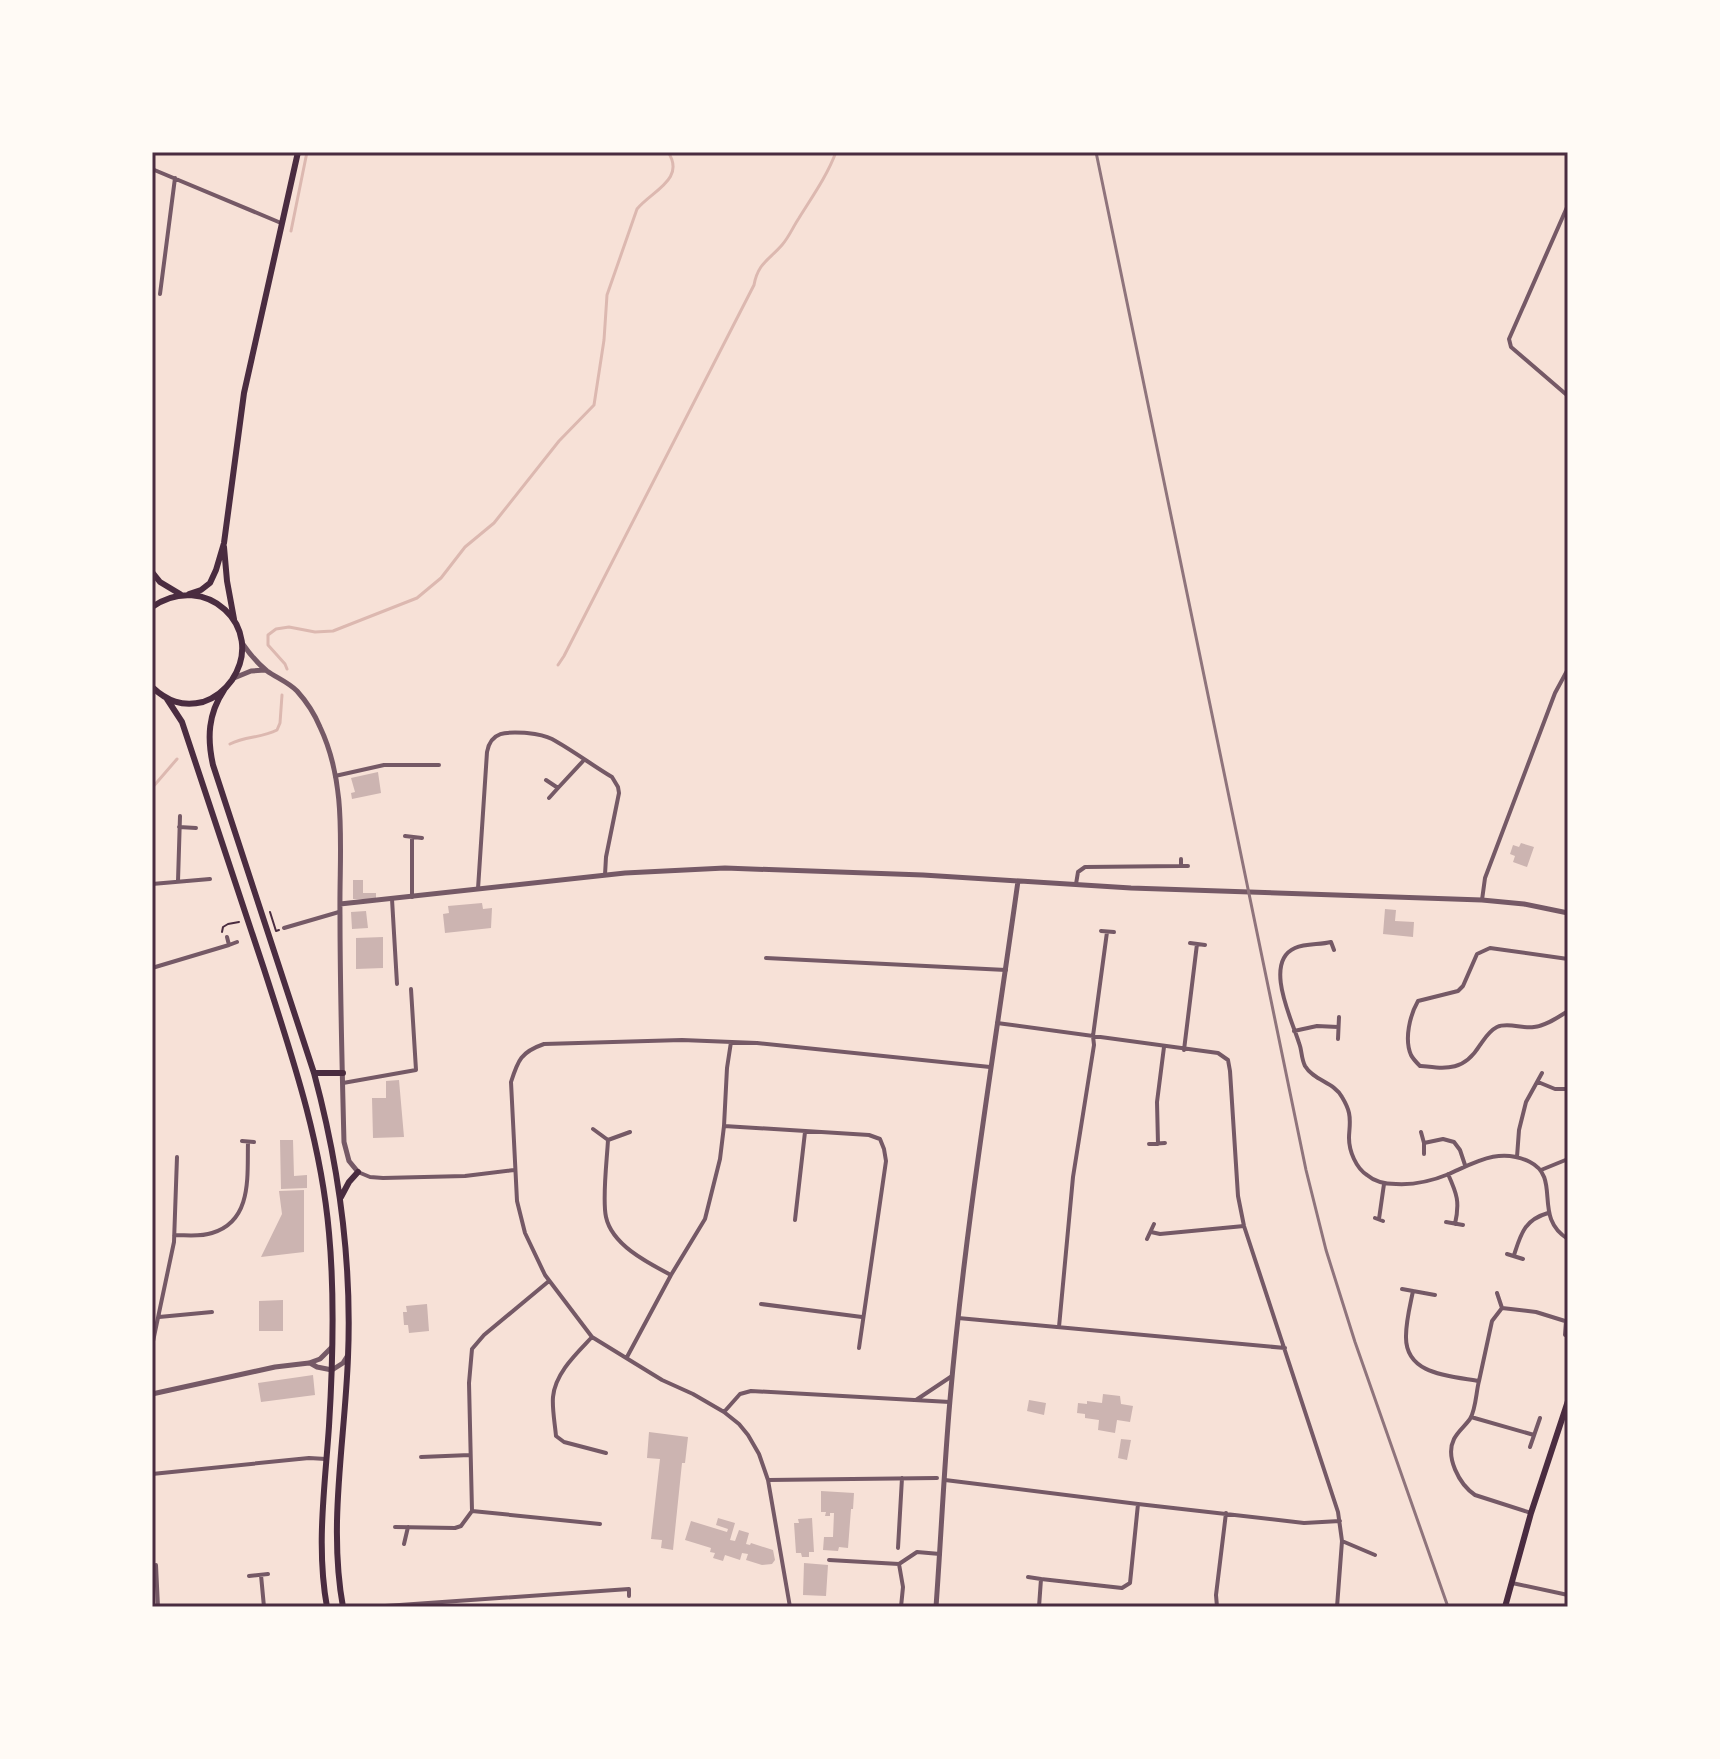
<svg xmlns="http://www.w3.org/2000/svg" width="1720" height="1759" viewBox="0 0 1720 1759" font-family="'Titillium Web',sans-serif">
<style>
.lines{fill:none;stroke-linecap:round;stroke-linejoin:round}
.stream{stroke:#dcb8b0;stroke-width:3}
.building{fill:#ccb4b1}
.path{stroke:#4a2c40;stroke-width:2}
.minor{stroke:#755966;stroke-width:4}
.tertiary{stroke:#755966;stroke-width:5}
.primary{stroke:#4a2c40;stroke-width:6}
.trunk{stroke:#4a2c40;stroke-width:6}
.rail{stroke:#8f747c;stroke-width:3}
.neatline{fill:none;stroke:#4a2c40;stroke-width:3}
</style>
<rect width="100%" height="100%" fill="#f7e1d7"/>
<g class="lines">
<!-- stream -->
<path class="stream" d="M291,231L307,152
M558,665L564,656L754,285C758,263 769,260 782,245C789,237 793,227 799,218C812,197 827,176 836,152
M287,669L285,664L268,645V635L276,629L289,627L315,632L333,631L417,598L441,578L465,547L494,523L559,441L594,405L604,340L607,295L637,209C652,191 686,179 668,152
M230,744C245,736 262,738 277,730L280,723L282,695
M152,788L177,759"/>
</g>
<!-- building -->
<path class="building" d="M378,772L381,793L352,799L351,793L355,792L351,778Z
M1521,843L1534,847L1527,867L1513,862L1515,856L1510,854L1513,845L1519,847Z
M353,880H363V893H376V899H353Z
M482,903L483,909L492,908L491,928L445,933L443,914L449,913L448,906Z
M1385,909L1396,910L1395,921L1414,922L1413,937L1383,934Z
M366,911L368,928L352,929L351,912Z
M383,937V968L356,969V938Z
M399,1080L404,1137L373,1138L372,1098H386V1081Z
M280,1140H293L294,1176L307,1175V1188L281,1189Z
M304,1190V1252L261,1257L282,1214L279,1191Z
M283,1300V1331H259V1301Z
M427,1304L429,1331L409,1333L408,1325H404L403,1312H407L406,1306Z
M313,1375L315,1395L261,1402L258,1383Z
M1103,1394L1120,1396L1121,1404L1133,1406L1130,1422L1117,1420L1115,1433L1098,1430L1099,1420L1085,1418V1414L1077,1413L1078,1403L1087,1404V1401L1102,1403Z
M1029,1400L1046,1403L1044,1415L1027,1411Z
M649,1432L688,1437L685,1463H682L673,1550L661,1548L662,1540L651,1539L660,1459L647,1458Z
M1121,1439L1131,1440L1127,1460L1118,1458Z
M821,1491L854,1493L853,1509H851L848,1548L839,1547L838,1551L823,1550L824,1537H833L834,1513H830V1516H825L826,1512H821Z
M718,1518L735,1523L730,1540L735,1541L739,1530L749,1533L746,1544L750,1545L751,1543L773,1550L775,1560L772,1564L762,1565L746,1560L748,1554L742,1553L740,1560L725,1555L723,1561L713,1558L715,1553L710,1552L711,1548L685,1540L691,1521L727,1532L728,1529L716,1525Z
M812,1518L814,1552H809V1557H802L801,1553H796L794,1523H799L798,1519Z
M804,1563L828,1565L826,1596L803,1595Z"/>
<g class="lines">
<!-- path -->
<path class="path" d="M270,912L276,931L279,930
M222,932L223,927L228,924L239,922"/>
<!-- minor -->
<path class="minor" d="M152,169L281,223
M1568,205L1509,339L1511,347L1568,396
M160,294L175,178
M335,776L384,765H439
M546,780L558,788L549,798
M558,788L584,760
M179,827L196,828
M405,836L422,838
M1181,859V866H1188
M178,881L180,816
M152,884L210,879
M1076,884L1078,872L1085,867L1181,866
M478,889L487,752C491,730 508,732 527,733C536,734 544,735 552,739C572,750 592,765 612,777L618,787L619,793L606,857L605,875
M412,897V837
M392,899L397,984
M1482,900L1485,878L1555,693L1568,669
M284,928L339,912
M1101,931L1114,932
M227,937L229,945L237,942
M1190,943L1205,945
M1334,950L1331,942C1320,945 1306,943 1295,948C1263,962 1292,1020 1299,1043C1302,1050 1301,1058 1305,1066C1314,1081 1334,1082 1342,1097C1345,1102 1348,1108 1349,1113C1351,1122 1349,1130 1349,1138C1349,1151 1356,1168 1367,1175C1375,1182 1385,1184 1396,1184C1414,1185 1432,1181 1449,1174C1476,1162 1500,1147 1530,1162C1562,1178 1532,1217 1568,1239
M766,958L1006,970
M1568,959L1490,948L1477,954L1463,986L1458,991L1418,1001C1410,1015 1404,1039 1411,1055C1413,1059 1417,1063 1420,1066C1448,1069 1464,1071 1480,1045C1485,1038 1489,1031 1497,1027C1508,1022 1522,1029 1534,1027C1546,1026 1558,1017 1568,1011
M152,968L229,945
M997,1023L1218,1053L1228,1060L1230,1071L1238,1196L1244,1226L1338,1512L1342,1541L1337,1607
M1294,1031L1317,1026L1338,1027
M1338,1039L1339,1017
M1184,1050L1197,944
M1538,1082L1555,1089H1568
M343,1083L416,1070L411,989
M724,1126L869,1135L880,1139L884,1149L886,1161L859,1348
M593,1129L608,1140L630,1132
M1421,1132L1424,1143V1154
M608,1140C607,1160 602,1199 606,1217C612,1245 648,1263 671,1275
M242,1141L254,1142
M1424,1143L1443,1139L1454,1142L1460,1150L1465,1165
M1149,1144L1165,1143
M1158,1144L1157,1102L1164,1047
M1517,1157L1519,1130L1526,1102L1542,1073
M1541,1170L1568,1159
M358,1172L370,1177L383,1178L465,1176L514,1170
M1448,1174C1457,1194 1460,1202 1455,1224
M1375,1218L1383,1221
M1379,1219L1384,1184
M795,1220L805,1132
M1446,1222L1463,1225
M1151,1232L1160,1234L1244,1226
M174,1235C187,1235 200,1237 212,1233C253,1221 247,1175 248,1142
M1147,1239L1154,1224
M1507,1254L1523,1259
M1514,1255C1521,1234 1524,1220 1548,1213
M1402,1289L1435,1295
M1413,1291C1410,1306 1406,1321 1406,1336C1405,1375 1450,1376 1479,1381C1476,1392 1476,1409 1470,1419C1465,1426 1458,1431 1454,1439C1445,1457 1459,1484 1475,1495L1531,1513
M761,1304L862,1317
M1502,1308L1536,1312L1565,1321
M159,1317L212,1312
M958,1318L1285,1348
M1059,1327L1073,1177L1094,1045L1093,1036L1107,932
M1565,1335L1566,1321
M592,1337C577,1353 555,1373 553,1397C552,1409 555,1424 556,1436L564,1442L606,1453
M152,1346L174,1242L177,1157
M627,1357L671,1275L705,1219L720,1159L724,1126L727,1068L731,1042
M1479,1381L1492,1321L1502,1308L1497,1293
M916,1400L952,1376
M724,1412L740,1394L751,1391L950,1402
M1471,1417L1534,1435
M1530,1447L1540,1418
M421,1457L470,1455
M152,1474L309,1458L326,1459
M768,1480L937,1478
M945,1480L1138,1504L1304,1523L1340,1521
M472,1511L600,1524
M395,1527L455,1528L461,1526L472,1511L469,1383L472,1349L484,1335L549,1281
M1342,1541L1375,1555
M404,1544L408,1527
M898,1548L902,1478
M829,1560L899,1564L903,1587L901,1607
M899,1564L917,1552L940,1554
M156,1565L158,1607
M261,1575L264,1607
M249,1576L268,1574
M1028,1577L1041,1579
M1512,1583L1568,1595
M708,1606V1607
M371,1607L629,1589V1596
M790,1607L768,1480L759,1454L748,1435L739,1424L724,1412L693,1394L662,1380L592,1337L545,1275L525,1233L517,1201L511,1082C518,1060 521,1052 544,1044L682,1040L757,1043L990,1067
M1039,1607L1041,1579L1122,1588L1130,1583L1138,1504
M1217,1607L1216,1595L1226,1513"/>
<!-- tertiary -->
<path class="tertiary" d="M242,643C249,653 257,663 267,671C277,678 288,682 297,691C306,701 315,715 320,727C348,786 339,852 340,915C340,990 342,1066 344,1142L349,1161L358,1172
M234,678L251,671L265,670
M340,904L625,873L725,868L923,875L1131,888L1482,900L1524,904L1568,913
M310,1363L317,1367L332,1370L343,1363L348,1355
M152,1394L275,1367L309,1363L320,1359L332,1347
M936,1607C941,1538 944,1469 950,1400C965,1226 994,1054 1018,881"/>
<!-- primary -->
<path class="primary" d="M224,547L227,581L234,619
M152,572L160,582L180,594
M189,594L201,590L210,583L216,570L224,543L244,393L298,152
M152,607C205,570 267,627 232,680C225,690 215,698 203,702C182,707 167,701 152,687
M224,690C208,714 207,738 213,765L314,1073C339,1166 352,1261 348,1357C345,1440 328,1525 343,1607
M167,699L182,722C209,804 237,887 264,969C292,1056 321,1141 329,1233C335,1297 333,1361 329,1426C325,1486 316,1547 327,1607
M314,1073H343
M341,1197L349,1182L358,1172"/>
<!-- trunk -->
<path class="trunk" d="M1505,1607L1531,1513L1568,1401"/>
<!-- rail -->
<path class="rail" d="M1096,152L1306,1170L1326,1250L1355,1342L1448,1607"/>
</g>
<!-- border -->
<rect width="1720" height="1759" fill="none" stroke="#fffaf5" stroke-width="308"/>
<rect x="154" y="154" width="1412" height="1451" class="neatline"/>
</svg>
